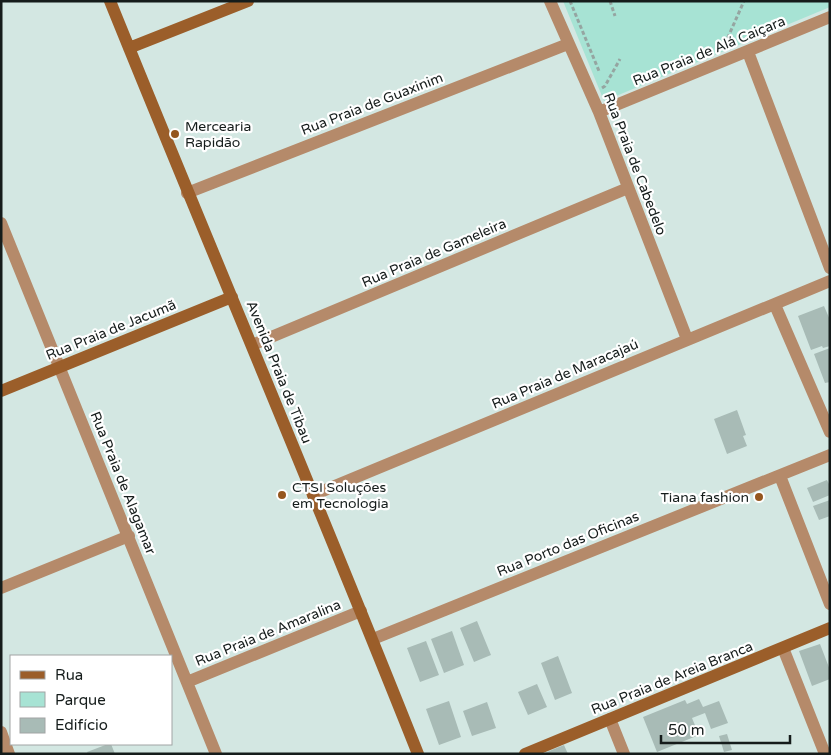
<svg xmlns="http://www.w3.org/2000/svg" width="831" height="755" viewBox="0 0 831 755" font-family="'Varela Round',sans-serif">
<style>
.green{fill:#a7e3d4}
.building{fill:#a8bbb6}
.lines{fill:none;stroke-linecap:round;stroke-linejoin:round}
.path{stroke:#95a5a1;stroke-width:3;stroke-dasharray:4 2.5;stroke-linecap:butt}
.street{stroke:#b58a6a;stroke-width:12}
.secondary{stroke:#9b5e2a;stroke-width:12}
.poi-dot{fill:#95561e;stroke:#fff;stroke-width:2}
.labels{text-anchor:middle;dominant-baseline:central;stroke-width:4.5;stroke-linejoin:round;paint-order:stroke}
.street-label{font-size:14px;fill:#151c1b;stroke:#fff}
.poi-label{font-size:14px;fill:#151c1b;stroke:#fff;text-anchor:start}
</style>
<rect width="100%" height="100%" fill="#d3e7e2"/>
<!-- green -->
<path class="green" d="M563,1H830V7L604,101Z"/>
<!-- building -->
<path class="building" d="M824,306L830,320V346L823,348L822,346L811,350L798,316Z
M830,348V382L825,383L814,354Z
M737,410L746,435L743,436L747,446L727,454L714,419Z
M827,480L830,486V495L813,502L807,488Z
M830,500V516L819,520L813,506Z
M477,621L491,655L474,662L460,628Z
M452,631L464,665L444,673L431,639Z
M426,641L439,675L420,682L407,648Z
M820,644L830,670V679L812,686L799,651Z
M558,656L572,693L555,700L541,663Z
M537,684L547,707L528,715L518,692Z
M699,699L703,707L719,701L728,723L711,729L705,713L692,718L699,735L657,752L643,717L685,700L687,704Z
M449,701L461,737L439,745L426,709Z
M487,702L496,728L472,736L463,711Z
M727,734L732,750L724,752L719,736Z
M108,744H111L115,754H88L87,752Z
M564,745L568,754H542L554,749Z"/>
<g class="lines">
<!-- path -->
<path class="path" d="M570,1L599,71
M610,1L615,16
M725,44L744,1
M602,88L605,86L620,59"/>
<!-- street -->
<path class="street" d="M550,1L599,112L687,339
M748,52L830,268
M599,112L830,17
M187,193L568,44
M1,223L216,754
M775,305L830,432
M252,345L628,188
M780,476L830,604
M313,495L830,281
M1,588L129,536
M373,639L830,455
M783,648L825,754
M187,682L361,611
M610,719L624,754
M1,732L9,754"/>
<!-- secondary -->
<path class="secondary" d="M110,1C212,253 318,502 418,754
M129,48L248,1
M1,391L232,297
M525,754L830,628"/>
</g>
<!-- markers -->
<g class="poi-dot">
<circle cx="175" cy="134" r="5"/>
<circle cx="282" cy="495" r="5"/>
<circle cx="759" cy="497" r="5"/>
</g>
<g class="labels">
<!-- street labels -->
<g class="street-label">
<text transform="translate(709 51) rotate(-22)">Rua Praia de Alá Caiçara</text>
<text transform="translate(372 104) rotate(-21)">Rua Praia de Guaxinim</text>
<text transform="translate(635 164) rotate(69)">Rua Praia de Cabedelo</text>
<text transform="translate(434 253) rotate(-23)">Rua Praia de Gameleira</text>
<text transform="translate(111 330) rotate(-22)">Rua Praia de Jacumã</text>
<text transform="translate(279 372) rotate(68)">Avenida Praia de Tibau</text>
<text transform="translate(565 374) rotate(-23)">Rua Praia de Maracajaú</text>
<text transform="translate(123 483) rotate(68)">Rua Praia de Alagamar</text>
<text transform="translate(568 544) rotate(-22)">Rua Porto das Oficinas</text>
<text transform="translate(268 633) rotate(-22)">Rua Praia de Amaralina</text>
<text transform="translate(672 678) rotate(-22)">Rua Praia de Areia Branca</text>
</g>
<!-- poi labels -->
<g class="poi-label">
<text x="185" y="126">Mercearia<tspan x="185" dy="16">Rapidão</tspan></text>
<text x="292" y="487">CTSI Soluções<tspan x="292" dy="16">em Tecnologia</tspan></text>
<text x="749" y="497" text-anchor="end">Tiana fashion</text>
</g>
</g>
<!-- border -->
<rect width="831" height="755" fill="none" stroke="#151c1b" stroke-width="5"/>
<!-- legend -->
<rect x="10" y="655" width="162" height="90" fill="#ffffff" stroke="#a1a4a4"/>
<rect x="20" y="671" width="25" height="8" fill="#9b5e2a" stroke="#a1a4a4"/>
<text x="55" y="680" font-size="15" fill="#151c1b">Rua</text>
<rect x="20" y="692" width="25" height="15" fill="#a7e3d4" stroke="#a1a4a4"/>
<text x="55" y="705" font-size="15" fill="#151c1b">Parque</text>
<rect x="20" y="718" width="25" height="15" fill="#a8bbb6" stroke="#a1a4a4"/>
<text x="55" y="730" font-size="15" fill="#151c1b">Edifício</text>
<!-- scale -->
<path d="M661 735v8h129v-8" fill="none" stroke="#151c1b" stroke-width="2.5"/>
<text x="668" y="735" font-size="15" fill="#151c1b" stroke="#ffffff" stroke-width="4" paint-order="stroke">50 m</text>
</svg>
